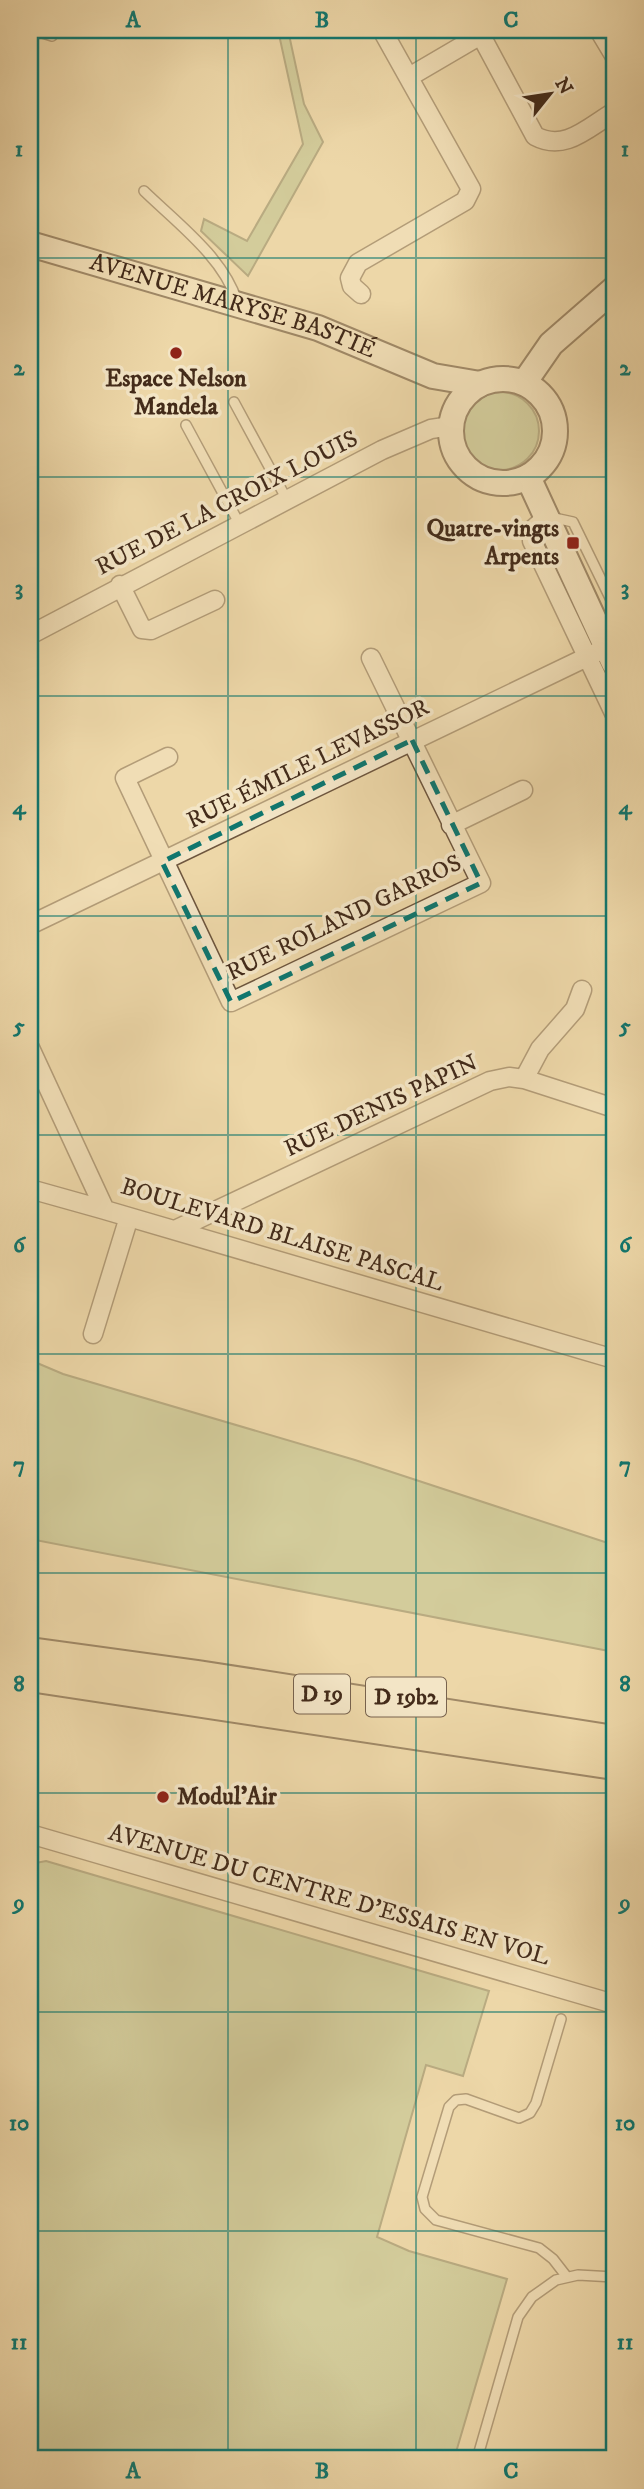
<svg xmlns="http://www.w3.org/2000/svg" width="644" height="2489" viewBox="0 0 644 2489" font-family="'IM FELL DW Pica',serif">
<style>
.grass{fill:#b3bf8c;stroke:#7b7553;stroke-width:2}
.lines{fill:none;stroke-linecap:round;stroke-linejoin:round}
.lane-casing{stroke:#6e563e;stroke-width:12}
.street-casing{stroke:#6e563e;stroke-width:21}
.secondary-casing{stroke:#432b1a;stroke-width:28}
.primary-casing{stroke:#432b1a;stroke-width:32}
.lane{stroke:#f3e5c6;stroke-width:9}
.street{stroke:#f3e5c6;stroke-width:18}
.secondary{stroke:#f3e5c6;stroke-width:24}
.primary{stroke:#edd7a8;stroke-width:28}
.marked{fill:none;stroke:#0f766e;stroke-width:5;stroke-dasharray:14 9;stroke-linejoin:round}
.grid{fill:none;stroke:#0f766e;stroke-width:2;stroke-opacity:0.55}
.poi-dot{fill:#8f2418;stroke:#f3e5c6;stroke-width:2.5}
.labels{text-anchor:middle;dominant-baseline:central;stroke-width:7;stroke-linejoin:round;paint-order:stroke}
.shield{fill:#f3e5c6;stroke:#78634e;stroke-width:2}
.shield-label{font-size:23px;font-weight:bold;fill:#432b1a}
.street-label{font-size:24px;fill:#432b1a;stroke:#f3e5c6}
.poi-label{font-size:24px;font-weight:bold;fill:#432b1a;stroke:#f3e5c6}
.neatline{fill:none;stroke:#0f766e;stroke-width:2.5}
.grid-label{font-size:23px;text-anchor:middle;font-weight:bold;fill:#0f766e}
</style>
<rect width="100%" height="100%" fill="#edd7a8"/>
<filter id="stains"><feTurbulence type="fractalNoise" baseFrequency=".00286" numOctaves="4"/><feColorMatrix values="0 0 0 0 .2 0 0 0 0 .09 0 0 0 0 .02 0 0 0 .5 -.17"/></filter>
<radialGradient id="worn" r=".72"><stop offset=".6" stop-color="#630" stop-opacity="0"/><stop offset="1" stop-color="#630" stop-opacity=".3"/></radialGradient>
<!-- grass -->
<path class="grass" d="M278,30H288L304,104L323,142L248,276L201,231L204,219L247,241L303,144Z
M461 431a39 39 0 1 1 78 0a39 39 0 1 1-78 0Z
M30,1360L63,1374L355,1460L614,1545V1652L30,1539Z
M46,1861L489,1991L463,2076L426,2065L377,2237L409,2251L507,2279L454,2459H30V1864Z"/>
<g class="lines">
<!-- lane casing -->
<g class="lane-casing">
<path id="lane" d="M33,30L52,36L54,30
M144,191C177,223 223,257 237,301
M234,402L286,498
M186,425L239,523
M550,517L573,522L614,606
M561,2019L536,2103L530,2113L519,2118L466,2099L456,2100L449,2107L422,2197L425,2209L436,2220L539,2248L553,2259L567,2277
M477,2459L518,2317L532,2297L556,2280L578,2275L614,2277"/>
</g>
<!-- street casing -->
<g class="street-casing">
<path id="street" d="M478,30L535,136C565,152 587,128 614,112
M599,30L614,55
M409,77L479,36
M361,294L352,286L350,278L358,263L465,201L471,189L382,30
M547,517L533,529L532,541L614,713
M120,585L142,629L151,630L215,600
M30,635L382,450L431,429L451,426
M168,757L125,778L231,1002L481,883L371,658
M451,825L523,790
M30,925L614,644
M30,1048L105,1210L614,1359
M524,1079L540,1049L575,1009L582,990
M30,1189L105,1210
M175,1230L490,1081L509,1077L524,1079L614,1108
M93,1334L129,1217
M30,1834L614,2004"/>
</g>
<!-- secondary casing -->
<g class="secondary-casing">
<g id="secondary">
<path id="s1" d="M30,244L318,328L433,376L480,384"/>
<circle cx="503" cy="431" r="52"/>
<path d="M524,383L551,344L614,289"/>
<path d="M528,477L614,663"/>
</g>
</g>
<!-- primary casing -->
<g class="primary-casing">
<path id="primary" d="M30,1652L198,1675L614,1740
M30,1677L614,1765"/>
</g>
<!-- lane -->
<use href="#lane" class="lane"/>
<!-- street -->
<use href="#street" class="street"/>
<!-- secondary -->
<use href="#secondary" class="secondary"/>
<!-- primary -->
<use href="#primary" class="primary"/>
</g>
<!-- marked area -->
<path d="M0 0H644V2489H0ZM412,740L481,883L231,1002L162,862Z" fill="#edd7a8" fill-opacity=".55" fill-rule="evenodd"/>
<path class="marked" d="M412,740L481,883L231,1002L162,862Z"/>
<!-- grid -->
<path class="grid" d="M228,30V2459M416,30V2459M30,258H614M30,477H614M30,696H614M30,916H614M30,1135H614M30,1354H614M30,1573H614M30,1793H614M30,2012H614M30,2231H614"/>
<!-- markers -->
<g class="poi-dot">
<circle cx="176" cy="353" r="7"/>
<rect x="566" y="536" width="14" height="14" rx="3.5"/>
<circle cx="163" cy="1797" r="7"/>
</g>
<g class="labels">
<!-- shield labels -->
<g class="shield">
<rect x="294" y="1674.5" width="56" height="39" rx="5"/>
<rect x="366" y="1677.5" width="80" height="39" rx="5"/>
</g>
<g class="shield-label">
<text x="322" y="1694">D 19</text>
<text x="406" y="1697">D 19b2</text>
</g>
<!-- street labels -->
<g class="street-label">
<text stroke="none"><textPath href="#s1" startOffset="212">AVENUE MARYSE BASTIÉ</textPath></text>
<text transform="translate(227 503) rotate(-27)">RUE DE LA CROIX LOUIS</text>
<text transform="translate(308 764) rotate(-26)">RUE ÉMILE LEVASSOR</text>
<text transform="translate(344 918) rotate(-26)">RUE ROLAND GARROS</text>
<text transform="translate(381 1106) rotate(-25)">RUE DENIS PAPIN</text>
<text transform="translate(282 1235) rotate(17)">BOULEVARD BLAISE PASCAL</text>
<text transform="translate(329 1895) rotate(16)">AVENUE DU CENTRE D'ESSAIS EN VOL</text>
</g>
<!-- poi labels -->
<g class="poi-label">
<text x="176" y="379">Espace Nelson<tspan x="176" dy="28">Mandela</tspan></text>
<text x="559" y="529" text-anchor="end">Quatre-vingts<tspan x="559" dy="28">Arpents</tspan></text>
<text x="177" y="1797" text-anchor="start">Modul'Air</text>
</g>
</g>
<!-- margin -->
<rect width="644" height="2489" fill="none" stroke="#edd7a8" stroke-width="77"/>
<!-- north arrow -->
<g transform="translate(550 94) rotate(60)" stroke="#f3e5c6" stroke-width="5" paint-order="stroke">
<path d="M0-5L12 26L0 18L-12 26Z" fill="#432b1a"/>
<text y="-10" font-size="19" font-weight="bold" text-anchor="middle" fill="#432b1a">N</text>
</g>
<rect x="38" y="38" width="568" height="2412" class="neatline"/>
<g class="grid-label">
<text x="133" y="27">A</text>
<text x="322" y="27">B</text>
<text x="511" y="27">C</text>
<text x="19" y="156">1</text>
<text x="625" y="156">1</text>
<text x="19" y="375">2</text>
<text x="625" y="375">2</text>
<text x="19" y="595">3</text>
<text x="625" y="595">3</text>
<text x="19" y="814">4</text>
<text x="625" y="814">4</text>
<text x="19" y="1033">5</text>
<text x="625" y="1033">5</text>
<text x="19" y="1252">6</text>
<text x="625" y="1252">6</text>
<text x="19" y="1472">7</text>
<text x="625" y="1472">7</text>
<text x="19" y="1691">8</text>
<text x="625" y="1691">8</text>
<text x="19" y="1910">9</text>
<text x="625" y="1910">9</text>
<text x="19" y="2130">10</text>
<text x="625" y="2130">10</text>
<text x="19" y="2349">11</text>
<text x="625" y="2349">11</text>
<text x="133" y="2478">A</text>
<text x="322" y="2478">B</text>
<text x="511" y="2478">C</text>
</g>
<rect width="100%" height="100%" filter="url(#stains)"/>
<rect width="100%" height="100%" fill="url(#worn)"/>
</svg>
